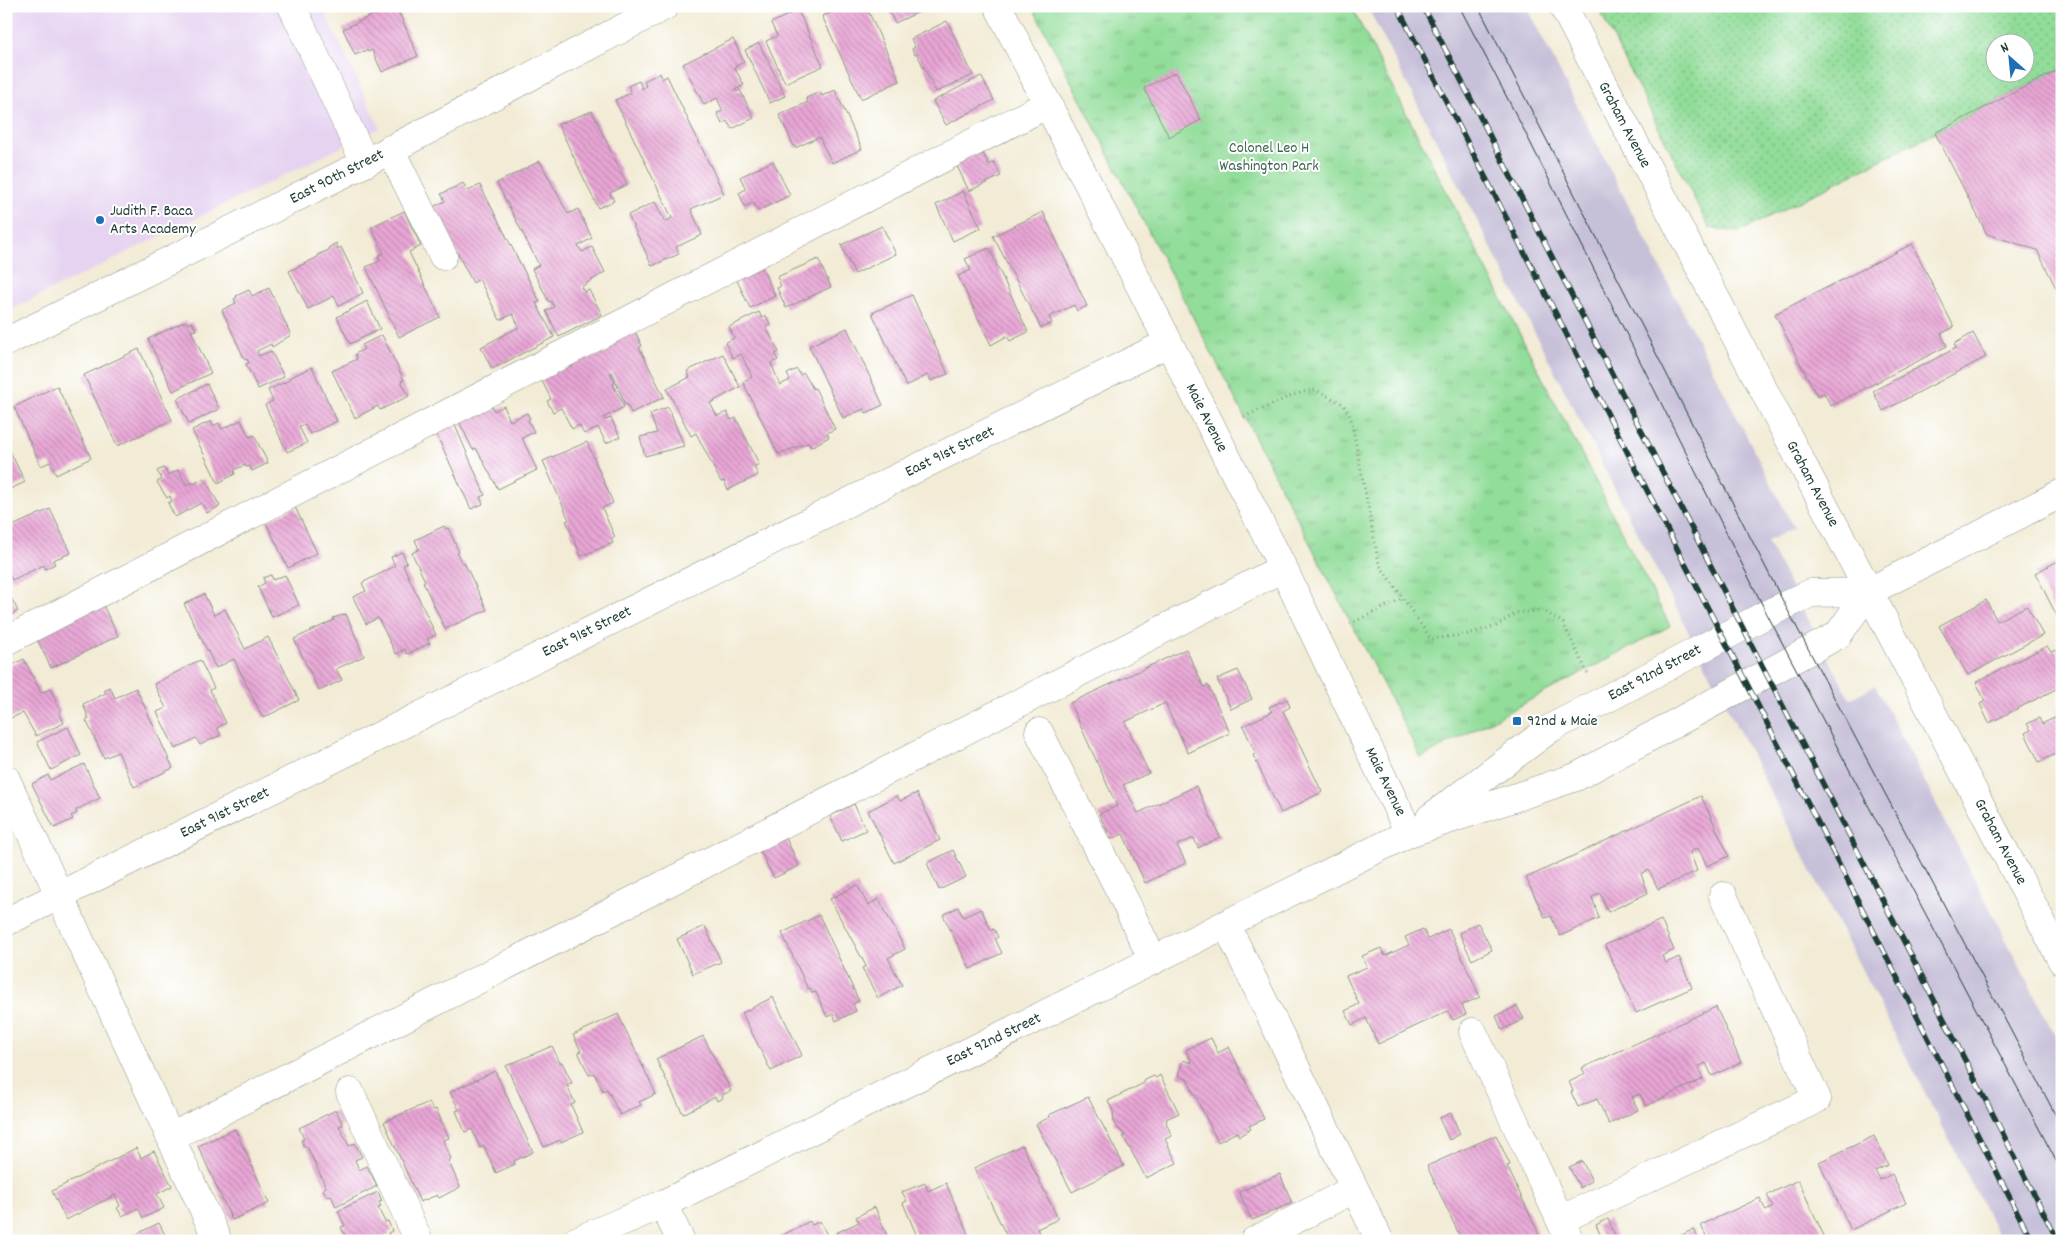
<svg xmlns="http://www.w3.org/2000/svg" width="2068" height="1247" viewBox="0 0 2068 1247" font-family="Dekko,sans-serif">
<style>
.built{fill:#e5d3f1}
.railway{fill:#c7c0d9}
.grass{fill:url(#grass-dots);stroke:#588d67;fill-rule:evenodd}
.park{fill:url(#park-tufts);stroke:#588d67}
.building{fill:url(#building-back-hatch)}
.lines{fill:none;stroke-linecap:round;stroke-linejoin:round}
.minor-casing{stroke:#889484;stroke-width:29}
.major-casing{stroke:#889484;stroke-width:29}
.path{stroke:#889484;stroke-width:3;stroke-dasharray:1 4;stroke-linecap:butt}
.minor{stroke:#fff;stroke-width:28}
.major{stroke:#fff;stroke-width:28}
.tram{stroke:#1f3d34;stroke-width:1}
.rail-casing{stroke:#1f3d34;stroke-width:5.5}
.rail{stroke:#fff;stroke-width:4;stroke-dasharray:11;stroke-linecap:butt}
.poi-dot{fill:#1f6fb2;stroke:#fff;stroke-width:2}
.labels{text-anchor:middle;dominant-baseline:central;stroke-width:4;stroke-linejoin:round;paint-order:stroke}
.street-label{font-size:16px;fill:#1f3d34;stroke:#fff}
.park-label{font-size:16px;fill:#3c654e;stroke:#fff}
.poi-label{font-size:16px;fill:#1f3d34;stroke:#fff;text-anchor:start}
</style>
<defs>
<pattern id="grass-dots" width="8" height="8" patternUnits="userSpaceOnUse" patternTransform="scale(1.25)"><rect width="8" height="8" fill="#92dd9a"/><path d="M2 2h.1M6 6h.1" fill="none" stroke="#77b47e" stroke-width="1.8" stroke-linecap="round"/></pattern>
<pattern id="park-tufts" width="24" height="20" patternUnits="userSpaceOnUse" patternTransform="scale(1.25)"><rect width="24" height="20" fill="#92dd9a"/><path d="M3 7l-1-3M5 7V3M7 7l1-3M15 17l-1-3M17 17v-4M19 17l1-3" fill="none" stroke="#77b47e"/></pattern>
<pattern id="building-back-hatch" width="6" height="6" patternUnits="userSpaceOnUse" patternTransform="scale(1.25)"><rect width="6" height="6" fill="#e9a6d6"/><path d="M-1 5l2 2M0 0l6 6M5-1l2 2" fill="none" stroke="#bc88ae"/></pattern>
</defs>
<rect width="100%" height="100%" fill="#fff"/>
<filter id="ink" filterUnits="userSpaceOnUse"><feTurbulence type="fractalNoise" baseFrequency=".02" numOctaves="2"/><feDisplacementMap in="SourceGraphic" scale="10" xChannelSelector="R" yChannelSelector="G"/><feConvolveMatrix kernelMatrix="1 2 1 2 8 2 1 2 1" color-interpolation-filters="sRGB"/></filter>
<filter id="wash" filterUnits="userSpaceOnUse"><feTurbulence type="fractalNoise" baseFrequency=".0096" numOctaves="4" result="noise"/><feDisplacementMap in="SourceGraphic" scale="20" xChannelSelector="R" yChannelSelector="G"/><feGaussianBlur stdDeviation="1.12" result="paint"/><feColorMatrix in="noise" values="0 0 0 0 0 0 0 0 0 0 0 0 0 0 0 0 0 1.4 0 .05"/><feComposite in="paint" operator="in"/></filter>
<g filter="url(#wash)">
<rect width="100%" height="100%" fill="#f2ebd5"/>
<!-- built -->
<path class="built" d="M6,6H322L380,128L6,312Z"/>
<!-- railway -->
<path class="railway" d="M1367,6H1526L1794,528L1767,541L1850,699L1875,685L2062,1049V1241H2001Z"/>
<!-- grass -->
<path class="grass" d="M1616,6H2062V68L1739,232L1709,228L1601,13ZM1996,42H2026V72H1996Z"/>
<!-- park -->
<path class="park" d="M1032,6H1351L1670,626L1421,758Z"/>
<g id="blocks">
<!-- building -->
<path class="building" d="M392,6H396L418,56L382,72L372,50L368,52L367,50L355,55L343,29Z
M828,6H866L900,81L861,99L822,16L831,13Z
M893,6H932L895,23L889,11L894,9Z
M798,10L823,66L785,83L766,41L777,36L771,23Z
M947,21L973,75L936,92L917,54L915,55L912,49L915,47L911,39Z
M733,39L744,62L734,67L744,85L735,90L736,92L740,90L754,118L732,129L727,121L722,124L717,113L723,111L717,98L704,105L683,64Z
M759,43L785,96L770,103L745,50Z
M2062,68V295L2060,296L2037,250L1987,234L1935,133Z
M1176,72L1201,120L1169,137L1144,88Z
M660,73L662,79L667,76L724,194L691,209L702,235L676,247L679,254L652,266L628,215L655,202L665,222L672,218L615,100L631,93L628,86L639,81L642,89L646,86L644,81Z
M981,76L994,100L946,125L933,101Z
M835,90L862,149L832,163L819,137L795,148L779,115L808,102L806,98L820,92L822,96Z
M592,111L627,185L610,193L614,201L598,208L558,124Z
M982,151L989,165L994,162L1001,176L969,191L956,164Z
M540,161L568,214L578,209L592,238L578,246L582,252L592,247L605,272L581,287L584,292L589,290L602,315L559,337L546,311L554,307L551,301L549,302L532,269L539,265L497,183Z
M773,161L790,195L758,211L753,202L745,207L739,193L746,189L740,177Z
M463,183L468,191L480,185L540,302L536,303L554,337L492,369L481,347L519,327L513,314L500,320L479,279L473,283L433,207L445,201L441,194Z
M963,191L981,228L953,241L936,205Z
M404,211L421,246L409,252L440,317L399,337L366,267L380,261L378,256L384,253L371,227Z
M1043,212L1087,306L1077,311L1074,305L1049,317L1052,323L1041,328L993,236Z
M882,226L896,254L855,274L841,245Z
M336,243L338,249L341,247L363,293L339,306L334,296L308,309L289,271L318,257L317,255L329,250L328,248Z
M1912,244L1954,327L1941,334L1947,346L1831,406L1824,393L1817,396L1775,314Z
M989,248L1028,332L1010,341L1007,336L991,345L958,276L971,270L965,259Z
M818,259L831,287L786,308L777,288L781,286L777,277Z
M760,263L775,296L750,308L735,276Z
M269,288L291,335L272,347L271,344L257,351L259,356L271,351L284,377L258,389L246,364L249,363L247,359L245,360L222,310L236,303L234,299L237,297L236,296L249,290L252,296Z
M912,295L948,374L931,381L928,375L906,386L872,313Z
M367,301L380,329L350,344L337,317Z
M759,312L762,318L766,316L771,325L766,327L779,352L775,354L778,360L771,363L780,385L790,380L787,374L797,369L800,375L804,373L813,389L815,388L835,429L827,433L829,437L811,447L808,443L778,454L743,382L752,377L741,354L733,358L725,343L734,338L729,327Z
M186,321L188,324L192,322L196,330L191,331L211,373L173,391L148,339Z
M633,327L642,346L639,347L664,397L631,413L627,404L625,405L612,372L610,373L615,383L613,384L624,407L603,418L605,420L611,418L620,437L606,443L598,427L584,434L579,425L572,429L561,408L553,412L547,401L551,399L541,379L569,365L571,367L574,366L570,359Z
M847,328L883,405L866,413L864,409L843,418L809,346Z
M1973,333L1986,357L1883,411L1873,391L1956,348L1954,344Z
M382,335L404,380L401,381L409,396L380,410L378,406L355,418L332,371L357,359L355,354L364,349L362,345Z
M139,349L172,420L117,446L84,375Z
M723,354L740,387L710,403L717,416L727,412L731,420L736,418L759,464L754,467L758,475L728,490L724,481L721,482L696,433L691,436L667,389L690,377L687,371Z
M312,367L337,421L310,434L305,424L299,426L307,443L287,452L265,405L273,401L268,390L290,380L289,378Z
M207,384L219,409L189,424L177,399Z
M57,386L91,458L56,475L50,462L41,466L14,407Z
M491,404L494,411L504,406L510,421L527,413L530,419L528,420L534,432L522,438L537,470L498,489L476,448L473,450L457,417Z
M668,407L684,446L645,456L640,437L657,433L650,414Z
M241,420L249,437L254,435L268,463L252,471L250,466L246,467L245,465L234,470L235,474L218,483L192,430L211,421L213,426L219,423L222,429Z
M454,423L485,495L480,497L483,504L471,509L433,427Z
M587,442L613,503L602,508L615,537L611,539L613,543L581,556L566,521L569,520L543,461Z
M6,443L25,482L6,491Z
M164,468L168,475L178,470L187,485L193,482L194,484L204,478L220,506L207,513L201,503L175,517L168,503L172,501L170,496L167,498L157,482L162,479L157,471Z
M295,507L317,553L288,568L266,522Z
M50,509L71,553L53,560L55,564L45,569L44,565L12,580L6,568V529Z
M444,526L446,529L448,528L459,552L457,553L462,563L464,562L487,610L445,629L423,582L425,581L412,553L419,549L415,540Z
M402,552L407,563L403,565L436,635L427,639L430,643L407,654L405,649L396,654L378,618L366,624L353,597L366,591L362,583L395,566L391,557Z
M2062,559V626L2035,573Z
M271,575L273,580L285,575L299,605L272,617L258,587L265,583L263,578Z
M6,588L18,611L6,617Z
M204,594L214,615L225,609L245,649L268,637L299,700L263,718L234,659L216,668L184,604Z
M1986,600L1997,621L2027,606L2043,635L1968,675L1939,626Z
M101,601L118,636L51,668L36,637Z
M346,614L364,656L336,669L342,680L319,691L294,639L334,620L333,618Z
M2047,646L2051,652L2056,650L2062,662V686L1989,723L1980,704L1985,701L1976,682Z
M1186,649L1204,687L1208,685L1230,733L1188,753L1165,703L1125,722L1149,773L1123,785L1138,813L1196,786L1220,837L1198,848L1194,838L1177,845L1186,863L1145,883L1123,834L1111,839L1099,814L1117,806L1070,703Z
M24,659L41,693L50,689L61,712L59,713L64,723L36,736L23,713L6,720V668Z
M200,660L214,688L210,690L226,723L217,728L221,735L200,745L196,738L175,749L157,712L166,708L154,684Z
M1238,670L1252,699L1231,709L1217,679Z
M110,687L115,698L136,688L173,768L134,787L118,752L104,758L86,720L89,719L83,704L106,693L104,690Z
M1287,699L1290,707L1283,711L1322,792L1281,813L1253,755L1256,754L1243,726L1272,712L1269,707Z
M2062,707V751L2039,762L2025,733L2031,730L2027,724L2039,718L2042,724L2060,715L2057,709Z
M68,727L81,755L51,770L37,742Z
M84,764L100,798L76,810L77,813L71,816L73,819L54,828L32,784L48,775L50,780Z
M917,793L940,840L894,863L868,811L897,796L900,801Z
M1701,796L1729,856L1707,866L1698,848L1690,852L1697,871L1658,889L1649,870L1641,874L1648,893L1608,912L1600,893L1592,897L1599,918L1560,936L1551,916L1545,918L1526,878Z
M854,804L866,830L842,841L830,816Z
M786,838L799,866L774,878L760,851Z
M953,850L966,877L939,890L927,863Z
M857,885L868,905L879,899L905,949L888,958L902,985L878,998L862,968L866,966L830,899Z
M958,907L963,917L981,909L991,930L994,929L998,937L995,939L1002,953L970,969L943,915Z
M819,915L859,1001L853,1004L856,1011L836,1021L833,1014L827,1017L816,992L812,993L810,988L808,989L782,933Z
M1661,920L1674,950L1662,956L1666,963L1679,957L1692,988L1636,1013L1605,945Z
M1478,923L1492,950L1472,960L1459,933Z
M705,926L721,962L693,974L677,939Z
M1423,929L1428,939L1449,929L1480,997L1462,1005L1466,1014L1453,1020L1448,1011L1378,1044L1366,1018L1352,1025L1345,1011L1359,1004L1346,976L1367,967L1362,956L1381,948L1385,956L1409,945L1405,937Z
M773,997L802,1055L771,1071L742,1013Z
M1517,1006L1524,1019L1502,1030L1496,1016Z
M1716,1007L1741,1062L1712,1076L1706,1063L1698,1067L1703,1079L1646,1106L1640,1094L1632,1097L1638,1110L1609,1124L1597,1099L1578,1107L1571,1092L1573,1091L1569,1082L1585,1074L1582,1068Z
M618,1014L656,1094L639,1102L641,1105L620,1115L607,1089L603,1091L594,1073L589,1075L578,1052L581,1051L573,1035Z
M703,1036L731,1091L722,1095L723,1098L717,1101L715,1097L683,1114L656,1059Z
M1211,1038L1218,1053L1229,1047L1264,1119L1249,1126L1251,1129L1239,1136L1237,1132L1218,1142L1187,1079L1178,1076L1183,1060L1192,1063L1186,1050Z
M552,1046L560,1063L562,1062L572,1083L567,1085L575,1103L571,1105L583,1132L561,1142L560,1140L544,1147L506,1066Z
M495,1071L533,1152L514,1161L515,1164L496,1173L484,1146L480,1148L472,1129L465,1132L456,1111L459,1110L450,1092Z
M1160,1075L1179,1113L1166,1119L1167,1122L1166,1123L1172,1136L1165,1139L1177,1163L1146,1178L1123,1136L1125,1135L1114,1124L1113,1111L1108,1101L1144,1083L1145,1080L1154,1076L1156,1078Z
M1088,1097L1124,1166L1072,1192L1036,1124L1050,1117L1049,1115Z
M429,1102L433,1110L436,1109L449,1138L443,1140L451,1159L448,1160L460,1187L439,1198L437,1195L420,1202L384,1122Z
M336,1110L343,1125L339,1126L349,1146L355,1143L362,1157L355,1160L359,1170L367,1166L377,1186L336,1207L331,1195L327,1197L323,1189L326,1187L307,1146L305,1148L301,1140L304,1139L299,1128Z
M1451,1113L1460,1134L1449,1140L1439,1118Z
M235,1129L269,1203L232,1220L198,1146Z
M1496,1135L1510,1165L1507,1166L1542,1241H1462L1427,1166Z
M1874,1136L1888,1165L1875,1171L1880,1180L1892,1174L1906,1203L1851,1230L1819,1162Z
M1022,1145L1058,1219L1037,1229L1043,1241H1009L974,1168Z
M136,1148L141,1158L154,1151L172,1186L157,1194L164,1208L143,1218L138,1208L122,1216L117,1208L120,1206L115,1195L66,1220L52,1191Z
M1582,1161L1592,1181L1580,1188L1569,1167Z
M1280,1174L1292,1203L1252,1220L1239,1192Z
M1798,1180L1824,1236L1813,1241H1701L1707,1238L1701,1225L1760,1198L1766,1211L1773,1207L1767,1195Z
M925,1183L928,1191L946,1183L971,1241H919L903,1203L907,1201L902,1192Z
M378,1192L382,1201L379,1202L381,1207L378,1208L385,1222L388,1221L392,1231L388,1233L389,1235L376,1241H351L349,1236L346,1237L341,1227L345,1226L338,1211Z
M875,1207L889,1241H840L836,1233L859,1222L856,1217Z
M1608,1219L1618,1241H1603L1596,1225Z
M810,1221L812,1225L820,1221L830,1241H771Z
M159,1223L168,1241H122Z
M1694,1229L1699,1241H1670Z"/>
</g>
</g>
<g filter="url(#ink)">
<use href="#blocks" fill-opacity="0" stroke="#889484" stroke-width="1"/>
<g class="lines">
<!-- minor casing -->
<g class="minor-casing">
<path id="minor" d="M292,6L365,163
M998,6L1283,568L1409,833
M1563,6L2062,961
M390,149L443,256
M6,342L365,163L665,6
M6,641L1048,104
M1039,732L1124,899L1153,961
M6,779L218,1241
M1430,818L1551,728L1767,614L1811,593L1868,592L2062,493
M6,922L1168,343
M1226,924L1380,1241
M1473,1032L1570,1241
M350,1092L419,1241
M171,1137L1283,568
M1560,1220L1817,1099L1723,896
M576,1241L663,1204L1409,833L1576,777L1838,635L1868,592
M1254,1241L1354,1189"/>
</g>
<!-- major casing -->
<g class="major-casing">
<path id="major" d="M663,1204L681,1241"/>
</g>
<!-- path -->
<path class="path" d="M1160,6L1161,8
M1244,417L1291,396L1303,392L1316,390L1343,404L1351,418L1379,564L1431,639L1464,635L1496,626L1516,613L1543,610L1563,623L1588,674
M1350,624L1403,598"/>
<!-- minor -->
<use href="#minor" class="minor"/>
<!-- major -->
<use href="#major" class="major"/>
<!-- tram -->
<path class="tram" d="M1459,6L1523,128L1767,614L2062,1172
M1478,6L1785,605L2062,1127"/>
<!-- rail casing -->
<g class="rail-casing">
<path id="rail" d="M1397,6L1747,684L2032,1241
M1423,6L2058,1241"/>
</g>
<!-- rail -->
<use href="#rail" class="rail"/>
</g>
</g>
<!-- markers -->
<g class="poi-dot">
<circle cx="100" cy="220" r="5"/>
<rect x="1512" y="716" width="10" height="10" rx="2.5"/>
</g>
<g class="labels">
<!-- street labels -->
<g class="street-label">
<text transform="translate(1624 125) rotate(62)">Graham Avenue</text>
<text transform="translate(337 177) rotate(-27)">East 90th Street</text>
<text transform="translate(1206 418) rotate(63)">Maie Avenue</text>
<text transform="translate(950 452) rotate(-26)">East 91st Street</text>
<text transform="translate(1812 484) rotate(62)">Graham Avenue</text>
<text transform="translate(587 632) rotate(-26)">East 91st Street</text>
<text transform="translate(1655 673) rotate(-28)">East 92nd Street</text>
<text transform="translate(1385 782) rotate(64)">Maie Avenue</text>
<text transform="translate(225 813) rotate(-26)">East 91st Street</text>
<text transform="translate(2000 842) rotate(62)">Graham Avenue</text>
<text transform="translate(994 1040) rotate(-26)">East 92nd Street</text>
</g>
<!-- park labels -->
<g class="park-label">
<text x="1269" y="148">Colonel Leo H<tspan x="1269" dy="18">Washington Park</tspan></text>
</g>
<!-- poi labels -->
<g class="poi-label">
<text x="110" y="211">Judith F. Baca<tspan x="110" dy="18">Arts Academy</tspan></text>
<text x="1527" y="721">92nd &amp; Maie</text>
</g>
</g>
<!-- margin -->
<rect width="2068" height="1247" fill="none" stroke="#fff" stroke-width="25"/>
<!-- north arrow -->
<g transform="translate(2010 58) rotate(333)"><circle r="24" fill="#ffffff" stroke="#a5b1ae"/>
<path d="M0-4L9 19L0 12L-9 19Z" fill="#1f6fb2"/>
<text y="-8" font-size="14" font-weight="bold" text-anchor="middle" fill="#1f3d34">N</text>
</g>
</svg>
